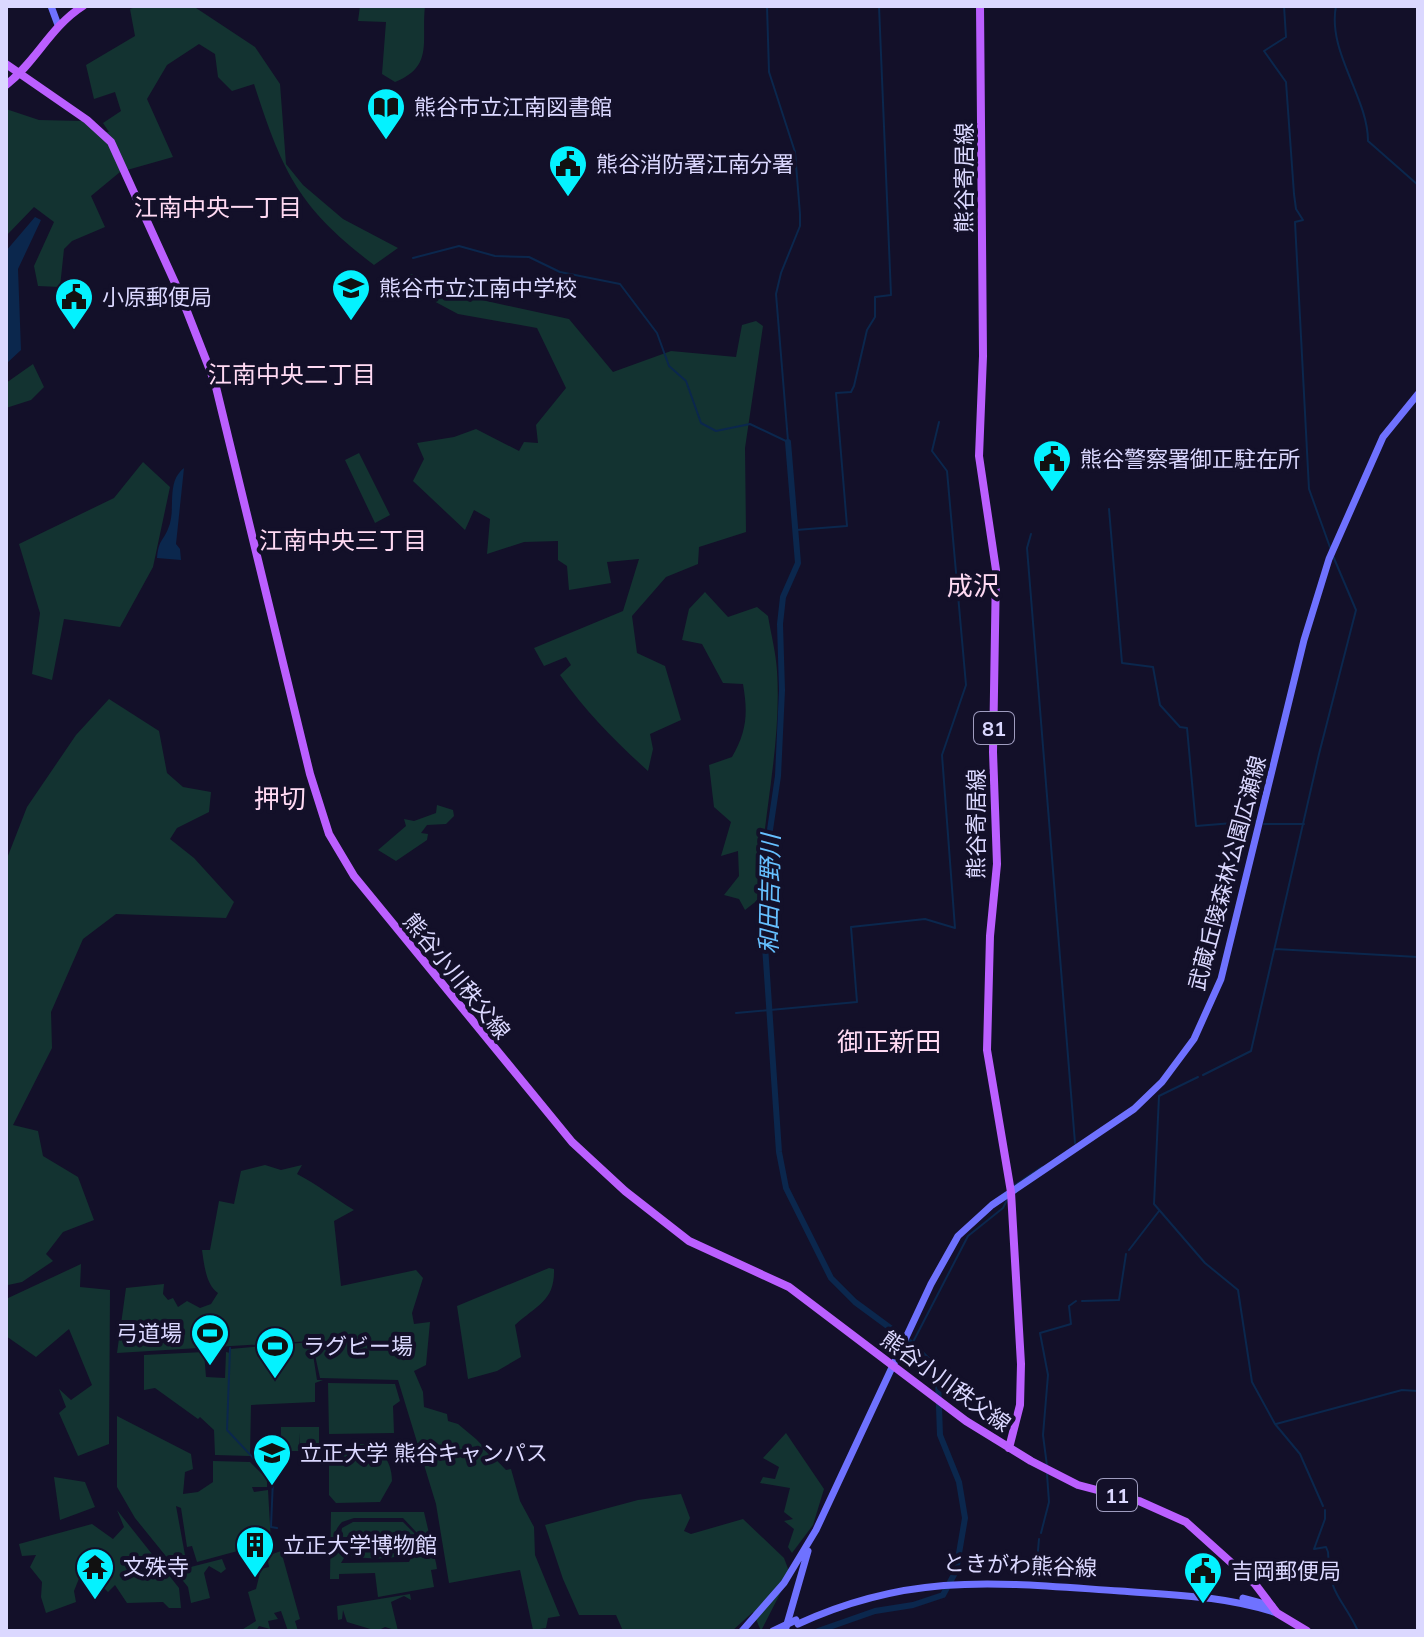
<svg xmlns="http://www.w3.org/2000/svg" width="1424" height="1637" viewBox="0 0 1424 1637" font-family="Mulish,'Noto Sans JP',sans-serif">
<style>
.green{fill:#133331;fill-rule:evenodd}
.water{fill:#0b274d}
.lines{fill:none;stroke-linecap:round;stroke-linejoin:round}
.stream{stroke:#0b274d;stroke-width:2}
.river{stroke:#0b274d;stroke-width:6}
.secondary{stroke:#6f72ff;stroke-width:7}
.primary{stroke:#bb5fff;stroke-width:8}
.secondary-bridge{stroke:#6f72ff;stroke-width:7}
.labels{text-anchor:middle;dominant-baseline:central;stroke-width:8;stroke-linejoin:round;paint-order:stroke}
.shield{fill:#131029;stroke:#9f9cbf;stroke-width:2}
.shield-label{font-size:20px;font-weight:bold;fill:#dbd8ff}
.poi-label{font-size:22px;fill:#dbd8ff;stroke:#131029;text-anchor:start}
.street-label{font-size:22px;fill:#dbd8ff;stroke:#131029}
.neighbourhood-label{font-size:24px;fill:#ffdaf3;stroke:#131029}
.water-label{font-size:24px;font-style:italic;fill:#66c0ff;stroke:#131029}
.quarter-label{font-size:26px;fill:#ffdaf3;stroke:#131029}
</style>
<rect width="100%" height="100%" fill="#131029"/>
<!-- green -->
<path class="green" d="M138,6H193L255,47L280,84L286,164L303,185L343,219L398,248L374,265C298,207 283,173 254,84L232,91L218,77L215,54L199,44L167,65L147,99L173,157L120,172L91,196L105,227L72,241L64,249L60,287L38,286L34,266L54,222L34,207L6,236V109L39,120L82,121L98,133L109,132L103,123L121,111L115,92L94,99L86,65L135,36L130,9Z
M360,6H425C421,42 434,66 395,82L382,74L386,22L358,21Z
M411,274L459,295L569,319L613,372L671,351L736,357L742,325L756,321L763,326L745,448L746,532L699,547L698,564L666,577L632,616L637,653L665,666L681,720L650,734L653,749L648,771C615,741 586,712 560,675L571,665L566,657L544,666L534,648L623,611L639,559L607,562L611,583L569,590L567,566L558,560V541L524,542L487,554L490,519L474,510L465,530L413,481L424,459L417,443L454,437L476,429L519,451L524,442L538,443L536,425L566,388L537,328L458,314L400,283Z
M33,364L44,387L31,400L6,408V383Z
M359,453L390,515L375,523L345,460Z
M143,462L170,487L153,567L120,627L64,619L52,680L32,674L40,613L19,544L114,498Z
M705,592L728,617L757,607L768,616C771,634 776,653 777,671C782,747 761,823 759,899L745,910L739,899L724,895L739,876L738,851L721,856L731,822L714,807L709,765L732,757C747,731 748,713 743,684L723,683L702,644L682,640L689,609Z
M109,699L159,731L167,773L183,787L211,792L209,812L177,828L170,839L194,858L234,902L226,918L116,914L83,939L51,1012L52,1048L13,1125L38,1131L43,1156L78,1177L94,1220L63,1232L46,1254L53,1261L22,1282L8,1285L6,861L27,807L76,735Z
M437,805L453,810L454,816L446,824L427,825L421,833L428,834L427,840L396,861L378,850L406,826L404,819L414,821L436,813Z
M265,1165L281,1170L302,1165L297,1174C318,1185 334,1198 354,1210L334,1221L341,1286L416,1270L423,1278L412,1313L414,1324L430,1322L426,1365L414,1371L423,1392L424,1407L447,1414L448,1421L458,1424L476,1439L506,1470L511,1469L520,1501L534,1527L535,1555L560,1616L548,1618L546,1628L533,1630L520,1570L449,1583L436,1504L398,1380L320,1378L312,1341L117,1353L126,1288L164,1284L163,1294L168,1300L173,1298L178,1307L187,1301L200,1308L211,1304L218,1293C206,1285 204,1264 202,1250H210L219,1201L234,1204L241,1171Z
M81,1264L80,1287L110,1290L109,1444L78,1456L59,1413L66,1407L59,1389L71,1400L92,1385L69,1329L36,1357L6,1336V1299Z
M549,1268L554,1269C555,1301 537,1305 515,1325L521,1357L497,1371L468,1379L457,1306Z
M311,1342L317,1380H323L315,1383V1402L251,1405L250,1456L215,1455L214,1430L200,1417L198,1419L155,1388L144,1390V1355L204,1352L206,1377L225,1378L226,1352L230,1353V1349Z
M328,1383L395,1384L400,1401L393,1406L394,1433L329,1434Z
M117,1416L191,1454L193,1469L185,1472L183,1494L198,1492L213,1482V1461L250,1462L267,1479V1487H252L254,1492L268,1490L271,1542L197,1562L192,1546L187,1547L181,1508L176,1506L185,1555L169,1560L135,1518L117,1487Z
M281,1427H319V1451H300V1433L299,1451H281Z
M786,1433L824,1489L813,1525L792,1553L788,1547L794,1529L784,1521L793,1519L784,1512L790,1488L760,1483L763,1477L775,1479L779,1467L763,1458Z
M353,1444C377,1442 392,1458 392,1481L380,1502L336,1503L329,1495V1455Z
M54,1477L85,1482L95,1507L60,1520Z
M681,1494L690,1518L684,1531L691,1534L743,1519L784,1558L790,1574L761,1631L753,1612L732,1631H623L616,1615H579L563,1579L545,1525L638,1500Z
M117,1510L179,1588L181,1608H169L163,1602L127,1603L115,1585L108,1592L95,1579L80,1576L74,1591L76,1602L46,1613L41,1597L42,1582L30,1567L36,1555L22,1556L19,1544L92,1524L113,1539L124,1527Z
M331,1512H424L436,1563L437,1569L431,1570L434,1587L378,1597L375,1573L339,1574V1579H330ZM403,1518L418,1534V1544L409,1562L341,1563L344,1558C331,1547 331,1533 342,1522L354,1518Z
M353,1522H403L414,1533C419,1565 370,1559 350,1556L339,1547L342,1528Z
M281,1551L300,1619L295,1621L298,1631H288L281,1611L274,1613L278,1619L268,1621L270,1629L259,1626L256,1631H240L256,1621L248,1592L256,1589L261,1569L269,1567L267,1556Z
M222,1559L226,1569L221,1573L209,1566L204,1573L210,1598L191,1603L188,1587L175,1571Z
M410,1594L411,1600L404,1596L391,1602L398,1631L385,1627L377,1631L347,1622L343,1610L342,1619L338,1620L337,1606Z"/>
<!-- water -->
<path class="water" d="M35,217L41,220L18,269L21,350L7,363L6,251Z
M184,468L176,544L180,549L181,560L157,558C159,539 162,543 168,529C177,509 165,483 184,468Z"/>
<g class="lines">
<!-- stream -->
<path class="stream" d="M767,6L769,72L795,152L800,214V226L781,273L776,294L788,441
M1284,6L1286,37L1264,51L1286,82L1294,194L1296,209L1303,220L1295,222L1309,489L1331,550
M1336,6C1327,52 1368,97 1368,141L1418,185
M413,258L459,246L495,256L529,257L560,272L620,284L657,333L669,366L686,381L701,423L716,431L750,424L788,442
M1109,509L1122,663L1153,667L1160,705L1180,727L1187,728L1196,826L1258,821
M796,530L847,526L836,393L851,392L854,386L867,330L875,317V297L891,295L879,6
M1031,534L1027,548L1075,1143
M1264,824H1304
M1275,949L1418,957
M736,1013L857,1002L851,927L925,919L955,928L942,755L966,685L947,471L932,451L939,422
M1203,1075L1251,1051L1319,754L1356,610L1333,556
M1198,1077L1159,1096L1154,1204L1205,1263L1238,1290L1252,1382L1275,1424L1300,1454L1323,1506
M1015,1185L1042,1167
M1129,1250L1159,1211
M1082,1301L1119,1300L1126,1254
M912,1344L968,1236L1003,1208L1008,1198
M230,1348L227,1430L273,1479L271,1527L277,1528
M1276,1424L1402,1390L1418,1391
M1047,1466L1043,1435L1048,1375L1040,1333L1071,1324L1069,1306L1076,1301
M1325,1510V1519L1314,1549L1326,1547L1328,1552C1330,1598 1341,1595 1358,1631
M1041,1533L1049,1502L1047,1474
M1036,1573L1039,1539"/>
<!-- river -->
<path class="river" d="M788,442L798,563L783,597L780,624L782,690L778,776L767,850L771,881L765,946L779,1152L786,1188L831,1278L855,1302L912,1344L932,1364L938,1379L940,1435L959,1482L965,1518L956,1571L943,1595L913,1605L875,1611L818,1631"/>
<!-- secondary -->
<path class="secondary" d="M51,6L58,25
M1243,1598L1272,1606
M798,1624C913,1571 1000,1583 1120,1591C1174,1595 1226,1596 1277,1613
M742,1631L784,1583L816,1530L931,1284L958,1236L992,1205L1134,1109L1162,1082L1194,1039L1221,979L1304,640L1329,559L1383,437L1418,394
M785,1631L808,1551"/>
<!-- primary -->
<path class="primary" d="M980,6L983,356L979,456L996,570L993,752L997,864L990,936L987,1050L1011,1192L1021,1364L1020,1405L1009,1448
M6,64L87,120L111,142L181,296L215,383L310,774L329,834L354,876L572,1142L625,1191L689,1241L789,1287L966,1421L1031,1461L1078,1485L1139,1501L1186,1522L1255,1584L1277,1613L1307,1631
M6,85C36,62 50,27 83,6"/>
<!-- secondary-bridge -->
<path class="secondary-bridge" d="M773,1631L796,1620"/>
</g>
<!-- icons -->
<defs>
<g id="library-pin" transform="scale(2)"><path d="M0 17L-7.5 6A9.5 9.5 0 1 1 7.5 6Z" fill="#04f2ff" stroke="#131029"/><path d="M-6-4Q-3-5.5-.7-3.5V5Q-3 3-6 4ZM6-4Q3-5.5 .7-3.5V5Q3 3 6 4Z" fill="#111"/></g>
<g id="civic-pin" transform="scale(2)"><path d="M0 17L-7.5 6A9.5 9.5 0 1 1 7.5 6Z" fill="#04f2ff" stroke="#131029"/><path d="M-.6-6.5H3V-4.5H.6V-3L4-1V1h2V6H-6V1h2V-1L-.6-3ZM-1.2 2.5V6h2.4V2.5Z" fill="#111"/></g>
<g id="school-pin" transform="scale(2)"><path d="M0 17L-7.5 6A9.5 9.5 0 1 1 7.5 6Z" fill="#04f2ff" stroke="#131029"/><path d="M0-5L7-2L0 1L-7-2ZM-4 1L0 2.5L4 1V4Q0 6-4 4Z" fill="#111"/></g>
<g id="stadium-pin" transform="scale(2)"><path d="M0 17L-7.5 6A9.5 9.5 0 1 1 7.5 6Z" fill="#04f2ff" stroke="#131029"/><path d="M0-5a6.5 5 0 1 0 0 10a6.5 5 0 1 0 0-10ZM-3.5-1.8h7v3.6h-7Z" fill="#111"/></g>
<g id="university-pin" transform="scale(2)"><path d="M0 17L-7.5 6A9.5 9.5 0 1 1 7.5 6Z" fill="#04f2ff" stroke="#131029"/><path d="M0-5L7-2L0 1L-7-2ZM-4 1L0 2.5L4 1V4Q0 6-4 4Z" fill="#111"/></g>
<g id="building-pin" transform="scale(2)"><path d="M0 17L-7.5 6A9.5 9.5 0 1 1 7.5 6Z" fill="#04f2ff" stroke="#131029"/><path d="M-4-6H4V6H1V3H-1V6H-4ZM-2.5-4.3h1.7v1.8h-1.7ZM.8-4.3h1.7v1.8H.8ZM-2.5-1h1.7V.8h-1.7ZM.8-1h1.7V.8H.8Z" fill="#111"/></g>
<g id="temple-pin" transform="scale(2)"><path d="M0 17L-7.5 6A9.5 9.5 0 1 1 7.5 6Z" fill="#04f2ff" stroke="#131029"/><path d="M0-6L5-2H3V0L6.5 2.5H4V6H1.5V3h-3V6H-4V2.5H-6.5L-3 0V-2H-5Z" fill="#111"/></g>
</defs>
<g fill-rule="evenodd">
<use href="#library-pin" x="386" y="107"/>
<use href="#civic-pin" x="568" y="164"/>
<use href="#school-pin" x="351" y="288"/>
<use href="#civic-pin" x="74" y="297"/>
<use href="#civic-pin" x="1052" y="459"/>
<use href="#stadium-pin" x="210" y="1333"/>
<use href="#stadium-pin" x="275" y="1346"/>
<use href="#university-pin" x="272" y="1453"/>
<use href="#building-pin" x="255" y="1545"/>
<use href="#temple-pin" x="95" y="1567"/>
<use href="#civic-pin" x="1203" y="1571"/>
</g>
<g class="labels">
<!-- shield labels -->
<g class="shield">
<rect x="974" y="712" width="40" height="32" rx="6"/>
<rect x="1097" y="1479" width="40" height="32" rx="6"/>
</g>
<g class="shield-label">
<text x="994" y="728">81</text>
<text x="1117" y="1495">11</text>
</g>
<!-- poi labels -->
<g class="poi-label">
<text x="414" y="107">熊谷市立江南図書館</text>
<text x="596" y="164">熊谷消防署江南分署</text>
<text x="379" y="288">熊谷市立江南中学校</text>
<text x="102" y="297">小原郵便局</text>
<text x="1080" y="459">熊谷警察署御正駐在所</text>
<text x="182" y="1333" text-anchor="end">弓道場</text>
<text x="303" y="1346">ラグビー場</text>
<text x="300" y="1453">立正大学 熊谷キャンパス</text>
<text x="283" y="1545">立正大学博物館</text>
<text x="123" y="1567">文殊寺</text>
<text x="1231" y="1571">吉岡郵便局</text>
</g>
<!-- street labels -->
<g class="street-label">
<text transform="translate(964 178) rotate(-90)">熊谷寄居線</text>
<text transform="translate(976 824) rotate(-90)">熊谷寄居線</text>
<text transform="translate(1227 873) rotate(-75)">武蔵丘陵森林公園広瀬線</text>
<text transform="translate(457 976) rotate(51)">熊谷小川秩父線</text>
<text transform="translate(946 1381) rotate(36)">熊谷小川秩父線</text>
<text transform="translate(1020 1565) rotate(2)">ときがわ熊谷線</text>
</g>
<!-- neighbourhood labels -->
<g class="neighbourhood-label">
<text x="218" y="207">江南中央一丁目</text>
<text x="292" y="374">江南中央二丁目</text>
<text x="343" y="540">江南中央三丁目</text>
</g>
<!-- water labels -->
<g class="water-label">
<text transform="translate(769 894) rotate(-89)">和田吉野川</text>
</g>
<!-- quarter labels -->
<g class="quarter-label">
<text x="973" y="585">成沢</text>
<text x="280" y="798">押切</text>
<text x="889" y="1041">御正新田</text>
</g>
</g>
<!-- border -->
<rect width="1424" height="1637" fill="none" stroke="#dbd8ff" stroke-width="16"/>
</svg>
